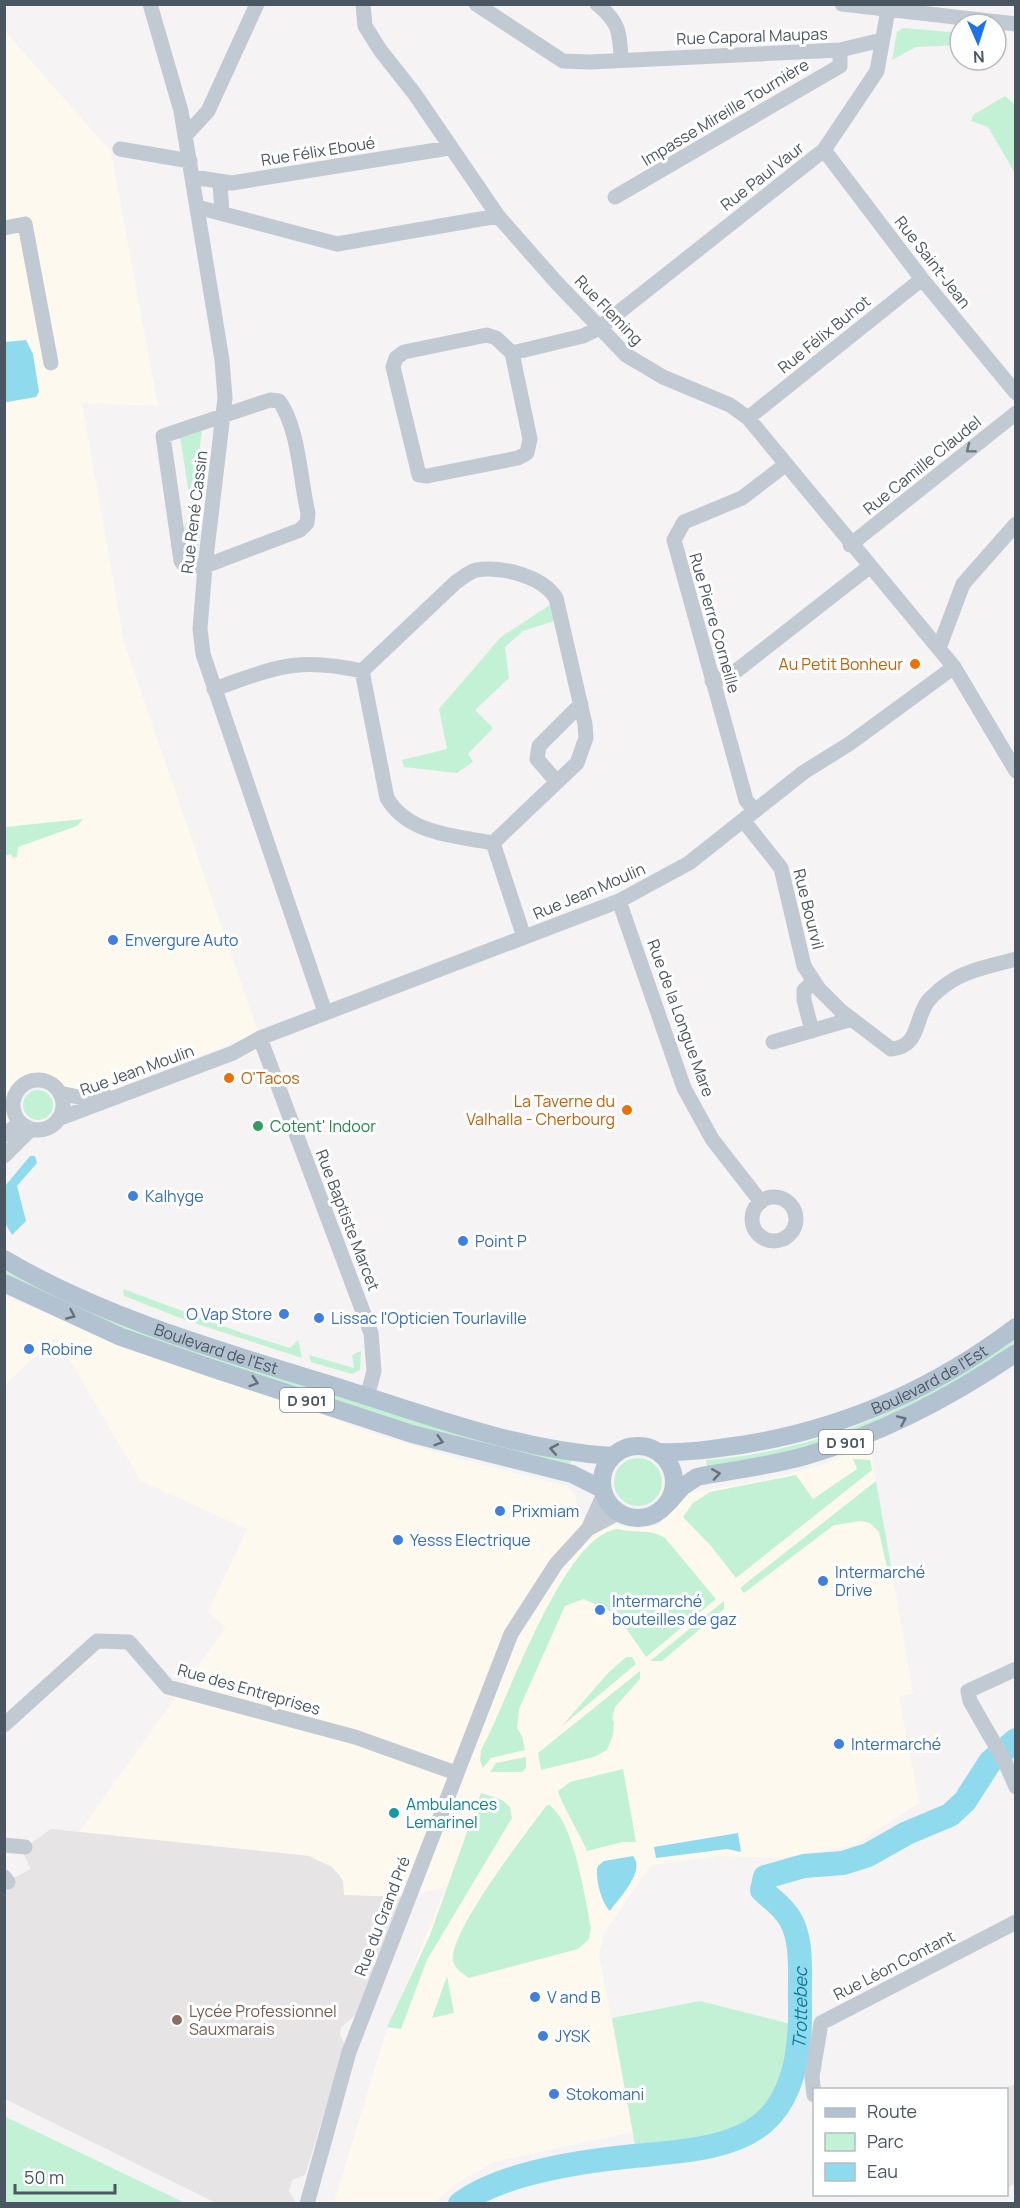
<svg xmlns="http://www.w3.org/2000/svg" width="1020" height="2208" viewBox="0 0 1020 2208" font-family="Manrope,sans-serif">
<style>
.commercial{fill:#fdf9ef}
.education{fill:#e6e4e5}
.green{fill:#c3f1d5}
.water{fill:#90daee}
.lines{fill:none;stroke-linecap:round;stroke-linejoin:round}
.river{stroke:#90daee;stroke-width:24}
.minor{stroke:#c1cad2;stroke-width:15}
.major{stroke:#b3c2d1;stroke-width:18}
.oneway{stroke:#6e7983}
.oneway2{stroke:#64717d}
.food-dot{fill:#e8710a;stroke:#fff;stroke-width:2}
.shop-dot{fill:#3f7fe0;stroke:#fff;stroke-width:2}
.leisure-dot{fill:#2e9e5b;stroke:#fff;stroke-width:2}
.culture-dot{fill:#0f9aa8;stroke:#fff;stroke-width:2}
.education-dot{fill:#8d6e63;stroke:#fff;stroke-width:2}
.labels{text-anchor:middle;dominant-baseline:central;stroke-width:6;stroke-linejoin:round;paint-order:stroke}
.shield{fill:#fff;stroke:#808990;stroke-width:1.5}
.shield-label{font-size:15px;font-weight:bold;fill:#4a5661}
.street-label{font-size:16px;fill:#4a5661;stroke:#fff}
.food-label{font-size:16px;fill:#c56008;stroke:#fff;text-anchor:end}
.shop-label{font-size:16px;fill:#366cbe;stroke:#fff;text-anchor:start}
.leisure-label{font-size:16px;fill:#27864d;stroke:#fff;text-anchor:start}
.culture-label{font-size:16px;fill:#0d838f;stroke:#fff;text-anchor:start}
.education-label{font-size:16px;fill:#785e54;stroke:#fff;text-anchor:start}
.water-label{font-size:18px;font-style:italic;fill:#0c7c9b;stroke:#fff}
</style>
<rect width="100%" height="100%" fill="#f5f3f3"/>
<!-- commercial -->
<path class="commercial" d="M4,30L111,152L158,406L82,403L124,642L260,1038L238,1041L102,1094L58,1089L44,1080L29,1081L17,1090L13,1102L14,1112L5,1122Z
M4,1296L62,1320L372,1433L456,1458L567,1486L576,1496L577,1511L600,1530L614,1525L636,1528L657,1526L688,1493L765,1480L822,1465L870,1445L913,1693L899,1697L919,1803L856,1844L840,1848L781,1858L717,1856L651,1865L604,1933L599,1955L633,2132L494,2162L456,2184L434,2203H334L384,2038L446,1887L405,1897L343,1895V1881L339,1875L332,1867L309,1856L79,1832L226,1627L208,1612L247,1529L141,1481L56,1337L5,1385Z"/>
<!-- education -->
<path class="education" d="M51,1829L309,1856L332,1867L339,1875L343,1881L344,1895L405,1897L380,1956L372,1955L370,1961L375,1966L359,2012L341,2027L340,2035L345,2045L305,2175L292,2180L289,2191L296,2203H216L5,2099L4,1883L31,1869L24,1855L27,1846Z
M1015,2084V2184L1007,2188L1006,2090L1004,2089Z"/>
<!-- green -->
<path class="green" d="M903,28L960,33V45L916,47L892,60L897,32Z
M1005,96L1015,105V173L988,127L971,121L973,115Z
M202,429L192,512L201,527L197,560L188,559L184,528L192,512L180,437Z
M550,605L554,621L523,631L505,647L509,678L475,710L493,728L468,754L473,762L457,773L404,767L402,760L447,749L439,709L501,637Z
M83,819L77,826L18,847L17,857L13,858L11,854L5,856V859V827Z
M23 1105a15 15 0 1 1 30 0a15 15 0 1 1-30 0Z
M4,1270L63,1297L572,1459L570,1465L454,1439L140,1337L5,1276Z
M123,1289L242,1333L290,1348L298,1340L302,1358L188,1321L124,1296Z
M1015,1335V1342C950,1392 872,1429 794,1452C766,1459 736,1463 707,1468L706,1460C767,1456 845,1435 899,1407C939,1386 977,1359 1015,1335Z
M361,1351L360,1370L352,1374L311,1362L309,1355L354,1368L352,1355Z
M614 1482a24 24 0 1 1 48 0a24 24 0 1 1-48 0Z
M853,1459L870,1460L872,1470L736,1578L711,1546L683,1517L693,1503L710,1492L796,1475L813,1499L857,1469Z
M876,1481L892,1571L888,1572L879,1532L870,1523L861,1521L834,1525L744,1593L740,1588Z
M618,1529C634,1534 650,1528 665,1538L716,1599L646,1657L616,1614L584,1599L565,1606L519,1709L517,1728L522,1736L525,1750L491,1758L483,1768L480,1761L481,1750C507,1704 563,1534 618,1529Z
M724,1601V1609L662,1661H650Z
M626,1657H632L636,1664L561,1727L608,1673Z
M640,1671V1679L615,1707L612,1719L614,1722L613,1735L607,1750L594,1757L541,1770L538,1753Z
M526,1757V1768L522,1772H490L496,1763Z
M623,1769L636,1842H623L587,1851C583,1840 558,1797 558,1791L570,1782Z
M481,1793L502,1800L510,1807L512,1818L427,1960L401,2029L387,2027L430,1935Z
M549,1805C574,1821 585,1898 591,1927L589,1939L578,1949L469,1978C463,1974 455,1969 453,1961C448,1933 527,1832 546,1806Z
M447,1976L454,2013L432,2018Z
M700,2001L791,2024C789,2043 789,2065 781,2083C756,2138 689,2143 636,2150L612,2018Z
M4,2116L185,2203H5Z"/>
<!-- water -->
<path class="water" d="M26,340L33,354L39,392L36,397L7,402L4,400L5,342Z
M30,1156H35L37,1163L17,1186L26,1221L12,1235L5,1223V1186Z
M738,1833L741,1852L727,1849L656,1858L654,1847Z
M633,1856C646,1871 619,1898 610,1911C602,1904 594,1876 598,1866L604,1861Z"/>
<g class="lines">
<!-- river -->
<path class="river" id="s1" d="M460,2204C500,2173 584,2161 634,2156C674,2152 732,2150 764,2122C796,2094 801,2044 800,2004C799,1976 805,1934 785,1912C779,1904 769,1897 762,1890L765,1877L804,1866L843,1863L868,1855L907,1833L950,1815L965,1801L990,1762L1016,1740"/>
<!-- minor -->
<path class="minor" d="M150,4L181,111L222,360L225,398L205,566L200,629L203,654L325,1012
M363,4L365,26L380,50L414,93L498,216L556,282L626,355L663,377L730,405L748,418L954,667L1016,771
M476,4L563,61L590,62L840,50L882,40
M597,4C619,22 620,32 621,59
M842,4L1016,24
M185,136L208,111L257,4
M120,149L190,161
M824,150L922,279L1016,393
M193,177L232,183L449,148
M220,183L222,213
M615,197L840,66V50
M197,207L337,244L498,216
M4,228L25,224L51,363
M512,353L496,338L487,335L404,352L396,358L393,367L419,475L427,476L518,458L527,453L530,439L512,353L583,336L599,328L824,150L877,71L888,10
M270,400L279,401C299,428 300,480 308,513L307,523L300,530L205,566H185L181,561L163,436Z
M748,418L922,279
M850,545L1016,413
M939,648L963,584L1016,524
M362,671L456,582C462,578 469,572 476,570C502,566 542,576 556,598L585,724L586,738L577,763L493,843
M712,681L731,675L869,567
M214,689C275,668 296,656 362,671L387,798C408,834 455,836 493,843
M557,782L537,759L539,746L581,704
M754,810L746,800L674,540L684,522L742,498L785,465
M743,820L781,868L804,966L819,989L841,1011L891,1049C920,1047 914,1020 928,1001C934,994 945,985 953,980C972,969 995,965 1016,959
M493,843L524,937
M619,901L684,1088L712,1139L761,1202
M812,1031L804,1000V990L814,981
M260,1038L371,1333L374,1371L367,1397
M773,1042L852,1019
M13 1105a25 25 0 1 1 50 0a25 25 0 1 1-50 0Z
M60,1093L87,1099L104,1094
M58,1119L233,1053L260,1038L619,901L689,863L804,772L849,744L954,667
M4,1135L20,1123
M4,1156L31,1129
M752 1219a22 22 0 1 1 44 0a22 22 0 1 1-44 0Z
M588,1529L604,1494
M1016,1669L968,1691L970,1701L1005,1762L1016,1787
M4,1725L97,1641L129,1642L168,1687L355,1737L456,1773
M4,1845L25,1847
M4,1877L8,1882
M814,2095L812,2077L821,2023L1016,1922
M307,2204L349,2052L511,1634L556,1564L588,1529L618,1513"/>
<!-- major -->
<g class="major">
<path id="s2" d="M4,1259C107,1320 231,1354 344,1389C432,1417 519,1450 612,1456"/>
<path d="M4,1283L121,1337L211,1368L412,1434L572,1474L602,1489"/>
<circle cx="638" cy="1482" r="36"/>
<path id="s3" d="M660,1452C687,1453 714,1449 741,1445C843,1429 934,1389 1016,1327"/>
<path d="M668,1503L682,1487L697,1477C733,1470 770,1466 805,1456C882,1434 950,1398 1016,1353"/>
</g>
</g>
<!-- one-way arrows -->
<defs><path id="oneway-chevron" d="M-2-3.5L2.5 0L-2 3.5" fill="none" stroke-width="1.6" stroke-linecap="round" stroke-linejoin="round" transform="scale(1.5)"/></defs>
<use class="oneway" href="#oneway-chevron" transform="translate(970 449) rotate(141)"/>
<g class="oneway2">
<use href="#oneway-chevron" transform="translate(71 1315) rotate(24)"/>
<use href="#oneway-chevron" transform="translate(254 1382) rotate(18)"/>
<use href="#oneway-chevron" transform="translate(902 1420) rotate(-24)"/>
<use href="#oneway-chevron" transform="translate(439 1441) rotate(16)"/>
<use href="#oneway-chevron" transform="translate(554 1449) rotate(-170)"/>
<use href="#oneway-chevron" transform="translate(716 1474) rotate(-9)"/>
</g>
<!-- markers -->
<g class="food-dot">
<circle cx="915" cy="664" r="6"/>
<circle cx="229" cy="1078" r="6"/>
<circle cx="627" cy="1110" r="6"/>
</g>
<g class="shop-dot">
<circle cx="113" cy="940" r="6"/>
<circle cx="133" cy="1196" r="6"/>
<circle cx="463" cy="1241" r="6"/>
<circle cx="284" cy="1314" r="6"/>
<circle cx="319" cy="1318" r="6"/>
<circle cx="29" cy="1349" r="6"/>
<circle cx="500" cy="1511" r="6"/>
<circle cx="398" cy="1540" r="6"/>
<circle cx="823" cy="1581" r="6"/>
<circle cx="600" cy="1610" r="6"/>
<circle cx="839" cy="1744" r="6"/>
<circle cx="535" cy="1997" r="6"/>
<circle cx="543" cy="2036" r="6"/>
<circle cx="554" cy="2094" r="6"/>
</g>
<circle class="leisure-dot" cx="258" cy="1126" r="6"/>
<circle class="culture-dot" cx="394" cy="1813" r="6"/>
<circle class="education-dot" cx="177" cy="2020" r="6"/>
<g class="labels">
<!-- shield labels -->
<g class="shield">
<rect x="280" y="1388" width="54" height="24" rx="4.5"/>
<rect x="819" y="1430" width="54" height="24" rx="4.5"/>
</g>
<g class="shield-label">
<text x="307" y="1400">D 901</text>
<text x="846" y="1442">D 901</text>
</g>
<!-- street labels -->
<g class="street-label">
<text transform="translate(752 36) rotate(-2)">Rue Caporal Maupas</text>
<text transform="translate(725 112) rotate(-31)">Impasse Mireille Tournière</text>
<text transform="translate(318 151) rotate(-9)">Rue Félix Eboué</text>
<text transform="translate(762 176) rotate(-38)">Rue Paul Vaur</text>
<text transform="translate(933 262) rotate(52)">Rue Saint-Jean</text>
<text transform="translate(609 310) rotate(46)">Rue Fleming</text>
<text transform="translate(824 334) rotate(-39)">Rue Félix Buhot</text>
<text transform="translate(922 465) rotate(-39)">Rue Camille Claudel</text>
<text transform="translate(194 512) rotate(-83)">Rue René Cassin</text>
<text transform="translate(715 623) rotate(74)">Rue Pierre Corneille</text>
<text transform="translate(589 891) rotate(-23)">Rue Jean Moulin</text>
<text transform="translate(809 909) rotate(76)">Rue Bourvil</text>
<text transform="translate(681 1018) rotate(70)">Rue de la Longue Mare</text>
<text transform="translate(137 1070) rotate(-20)">Rue Jean Moulin</text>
<text transform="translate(348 1220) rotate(69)">Rue Baptiste Marcet</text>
<text stroke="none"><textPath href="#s2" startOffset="231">Boulevard de l'Est</textPath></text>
<text stroke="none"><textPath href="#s3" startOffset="282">Boulevard de l'Est</textPath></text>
<text transform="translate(249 1689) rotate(16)">Rue des Entreprises</text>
<text transform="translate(382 1916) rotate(-69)">Rue du Grand Pré</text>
<text transform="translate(894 1965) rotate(-27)">Rue Léon Contant</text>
</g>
<!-- food labels -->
<g class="food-label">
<text x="903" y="664">Au Petit Bonheur</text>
<text x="241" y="1078" text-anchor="start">O'Tacos</text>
<text x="615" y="1101">La Taverne du<tspan x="615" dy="18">Valhalla - Cherbourg</tspan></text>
</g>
<!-- shop labels -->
<g class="shop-label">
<text x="125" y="940">Envergure Auto</text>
<text x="145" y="1196">Kalhyge</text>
<text x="475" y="1241">Point P</text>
<text x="272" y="1314" text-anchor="end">O Vap Store</text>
<text x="331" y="1318">Lissac l'Opticien Tourlaville</text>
<text x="41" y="1349">Robine</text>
<text x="512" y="1511">Prixmiam</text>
<text x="410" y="1540">Yesss Electrique</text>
<text x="835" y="1572">Intermarché<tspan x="835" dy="18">Drive</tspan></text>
<text x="612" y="1601">Intermarché<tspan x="612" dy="18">bouteilles de gaz</tspan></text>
<text x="851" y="1744">Intermarché</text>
<text x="547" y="1997">V and B</text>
<text x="555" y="2036">JYSK</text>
<text x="566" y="2094">Stokomani</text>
</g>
<!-- leisure labels -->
<g class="leisure-label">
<text x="270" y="1126">Cotent' Indoor</text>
</g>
<!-- culture labels -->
<g class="culture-label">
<text x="406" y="1804">Ambulances<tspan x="406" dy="18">Lemarinel</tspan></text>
</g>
<!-- education labels -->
<g class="education-label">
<text x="189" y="2011">Lycée Professionnel<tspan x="189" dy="18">Sauxmarais</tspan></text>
</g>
<!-- water labels -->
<g class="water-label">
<text stroke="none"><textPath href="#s1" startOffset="442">Trottebec</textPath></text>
</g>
</g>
<!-- border -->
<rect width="1020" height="2208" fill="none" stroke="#4a5661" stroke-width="12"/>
<!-- legend -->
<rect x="813" y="2088" width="195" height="108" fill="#ffffff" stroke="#b7bbc0" stroke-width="1.5"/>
<rect x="825" y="2108" width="30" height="9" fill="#b3c2d1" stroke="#b7bbc0" stroke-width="1.5"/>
<text x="867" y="2118" font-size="18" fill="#4a5661">Route</text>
<rect x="825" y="2133" width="30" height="18" fill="#c3f1d5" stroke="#b7bbc0" stroke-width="1.5"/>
<text x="867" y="2148" font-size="18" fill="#4a5661">Parc</text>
<rect x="825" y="2163" width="30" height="18" fill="#90daee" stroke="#b7bbc0" stroke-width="1.5"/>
<text x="867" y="2178" font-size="18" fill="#4a5661">Eau</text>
<!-- north arrow -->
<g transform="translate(978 42) rotate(177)"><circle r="28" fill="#ffffff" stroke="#b7bbc0" stroke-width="1.5"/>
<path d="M0-4.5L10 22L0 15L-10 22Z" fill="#1a73e8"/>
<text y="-9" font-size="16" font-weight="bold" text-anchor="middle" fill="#4a5661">N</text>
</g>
<!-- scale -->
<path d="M15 2184v9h100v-9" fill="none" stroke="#4a5661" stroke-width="3"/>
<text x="24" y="2184" font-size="18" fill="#4a5661" stroke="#ffffff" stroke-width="4.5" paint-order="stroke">50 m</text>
</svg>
